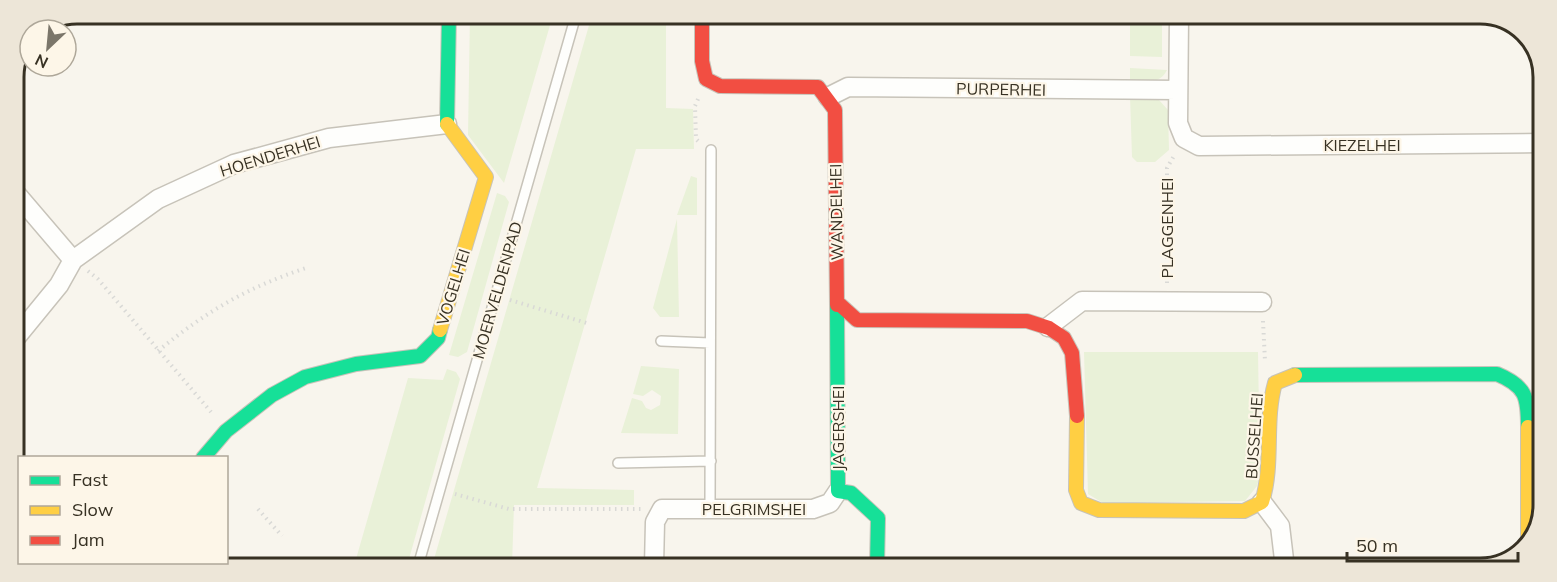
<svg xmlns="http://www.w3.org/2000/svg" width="1557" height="582" viewBox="0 0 1557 582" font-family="Mulish,sans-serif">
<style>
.green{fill:#e9f1d8}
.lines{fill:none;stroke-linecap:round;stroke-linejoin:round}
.lane-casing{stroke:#c7c3b9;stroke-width:12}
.street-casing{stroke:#c7c3b9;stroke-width:21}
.fast-casing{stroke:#c7c3b9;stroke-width:16}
.slow-casing{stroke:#c7c3b9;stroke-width:16}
.jam-casing{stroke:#c7c3b9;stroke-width:16}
.path{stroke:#d9d9d6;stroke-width:4;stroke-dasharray:1.5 4.5;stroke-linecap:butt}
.lane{stroke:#fefefc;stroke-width:9}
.street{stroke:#fefefc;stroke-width:18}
.fast{stroke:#16e098;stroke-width:14}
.slow{stroke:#ffcf43;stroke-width:14}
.jam{stroke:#f24e42;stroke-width:14}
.labels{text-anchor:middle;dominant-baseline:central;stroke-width:4.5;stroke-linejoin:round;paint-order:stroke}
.street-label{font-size:16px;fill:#373123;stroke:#fdf6e8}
.rim{fill:none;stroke:#373123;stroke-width:3}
</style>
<rect width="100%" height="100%" fill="#f8f5ed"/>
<!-- green -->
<path class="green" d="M470,14L553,15L504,183L468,135Z
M592,15H666V108L693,109L694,149H636L537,488L634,490V505H514L512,566H432Z
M1130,20L1162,21V57L1130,56Z
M1130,68L1167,70C1160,85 1144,81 1130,81Z
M1130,96L1159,100L1168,110L1169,150L1155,162H1137L1132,157Z
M691,176L697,178V215H677Z
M497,193L505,196L509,202L467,352L458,357L449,355Z
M677,219L679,317H660L653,308Z
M1084,352H1258L1260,475L1257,486L1245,501L1103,503L1088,494Z
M641,366L679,369L678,434L621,433L632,398L642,401L646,408L651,410L660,405L661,396L652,390L643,396L633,394Z
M447,369L456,372L460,379L407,566H354L408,378L443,380Z"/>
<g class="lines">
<!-- lane casing -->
<g class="lane-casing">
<path id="lane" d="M661,341L710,343
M618,463L711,461
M710,509L711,150
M418,566L576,15"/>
</g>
<!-- street casing -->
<g class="street-casing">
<path id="street" d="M1179,16L1178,123L1184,138L1199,146L1543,143
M828,97L848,87L1177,90
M14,191L73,260
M1048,327L1082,301L1262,302
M14,340L59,285L73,260L158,199L234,164L329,138L447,124
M1262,502L1280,526L1285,568
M151,565L152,562
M654,566L655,522L662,509H813L830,503L838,491"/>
</g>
<!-- fast casing -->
<g class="fast-casing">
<path id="fast" d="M447,124L449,14
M837,305L838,491L851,493L878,518L877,567
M1295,375L1497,374C1526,386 1528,397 1528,427
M203,458L226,431L272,395L305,377L356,364L420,356L438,338L440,330"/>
</g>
<!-- slow casing -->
<g class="slow-casing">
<path id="slow" d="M440,330L486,177L447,124
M1077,416L1076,490L1081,503L1099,510L1244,511L1262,502C1274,463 1264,422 1275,383L1295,375
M1528,427V541"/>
</g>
<!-- jam casing -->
<g class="jam-casing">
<path id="jam" d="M702,15V61L706,79L720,86L818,87L835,110L837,305
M837,302L857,320L1027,321L1049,328L1064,338L1072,353L1077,416"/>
</g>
<!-- path -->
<path class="path" d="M698,99L695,106L696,139L698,141
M88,271L98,279L211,412
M1167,283V168L1175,154
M510,300L590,324
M1263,321L1265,361
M158,351C207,311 246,288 306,268
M455,494L509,509H641
M258,509L282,536"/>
<!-- lane -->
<use href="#lane" class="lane"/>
<!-- street -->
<use href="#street" class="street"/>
<!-- fast -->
<use href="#fast" class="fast"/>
<!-- slow -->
<use href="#slow" class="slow"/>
<!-- jam -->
<use href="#jam" class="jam"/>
</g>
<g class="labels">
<!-- street labels -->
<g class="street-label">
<text transform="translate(1001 89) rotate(1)">PURPERHEI</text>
<text x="1362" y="145">KIEZELHEI</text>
<text transform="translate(270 156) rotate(-17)">HOENDERHEI</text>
<text transform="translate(836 212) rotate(-91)">WANDELHEI</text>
<text transform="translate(1167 228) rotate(-90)">PLAGGENHEI</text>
<text transform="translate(453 287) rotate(-73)">VOGELHEI</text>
<text transform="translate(497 290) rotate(-74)">MOERVELDENPAD</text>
<text transform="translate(838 428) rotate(-90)">JAGERSHEI</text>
<text transform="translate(1254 436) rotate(-86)">BUSSELHEI</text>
<text x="754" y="509">PELGRIMSHEI</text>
</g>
</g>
<!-- crop -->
<path d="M0 0H1557V582H0ZM77 24H1480A53 53 0 0 1 1533 77V505A53 53 0 0 1 1480 558H77A53 53 0 0 1 24 505V77A53 53 0 0 1 77 24Z" fill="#ede6d8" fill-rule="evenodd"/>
<path class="rim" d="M77 24H1480A53 53 0 0 1 1533 77V505A53 53 0 0 1 1480 558H77A53 53 0 0 1 24 505V77A53 53 0 0 1 77 24Z"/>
<!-- legend -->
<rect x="18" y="456" width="210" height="108" fill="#fdf6e8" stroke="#aea799" stroke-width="1.5"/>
<rect x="30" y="476" width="30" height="9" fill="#16e098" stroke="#aea799" stroke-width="1.5"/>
<text x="72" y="486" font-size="18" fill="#373123">Fast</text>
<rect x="30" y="506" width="30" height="9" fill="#ffcf43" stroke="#aea799" stroke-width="1.5"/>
<text x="72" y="516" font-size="18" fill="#373123">Slow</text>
<rect x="30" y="536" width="30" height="9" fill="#f24e42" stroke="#aea799" stroke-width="1.5"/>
<text x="72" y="546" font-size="18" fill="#373123">Jam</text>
<!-- north arrow -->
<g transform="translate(48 48) rotate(206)"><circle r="28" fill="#fdf6e8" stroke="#aea799" stroke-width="1.5"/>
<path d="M0-4.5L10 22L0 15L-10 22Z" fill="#7b766a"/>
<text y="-9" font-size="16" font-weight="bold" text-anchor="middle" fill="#373123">N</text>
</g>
<!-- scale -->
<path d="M1347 552v9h171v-9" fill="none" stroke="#373123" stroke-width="3"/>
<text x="1356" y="552" font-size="18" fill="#373123" stroke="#fdf6e8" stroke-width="4.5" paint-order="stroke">50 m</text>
</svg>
